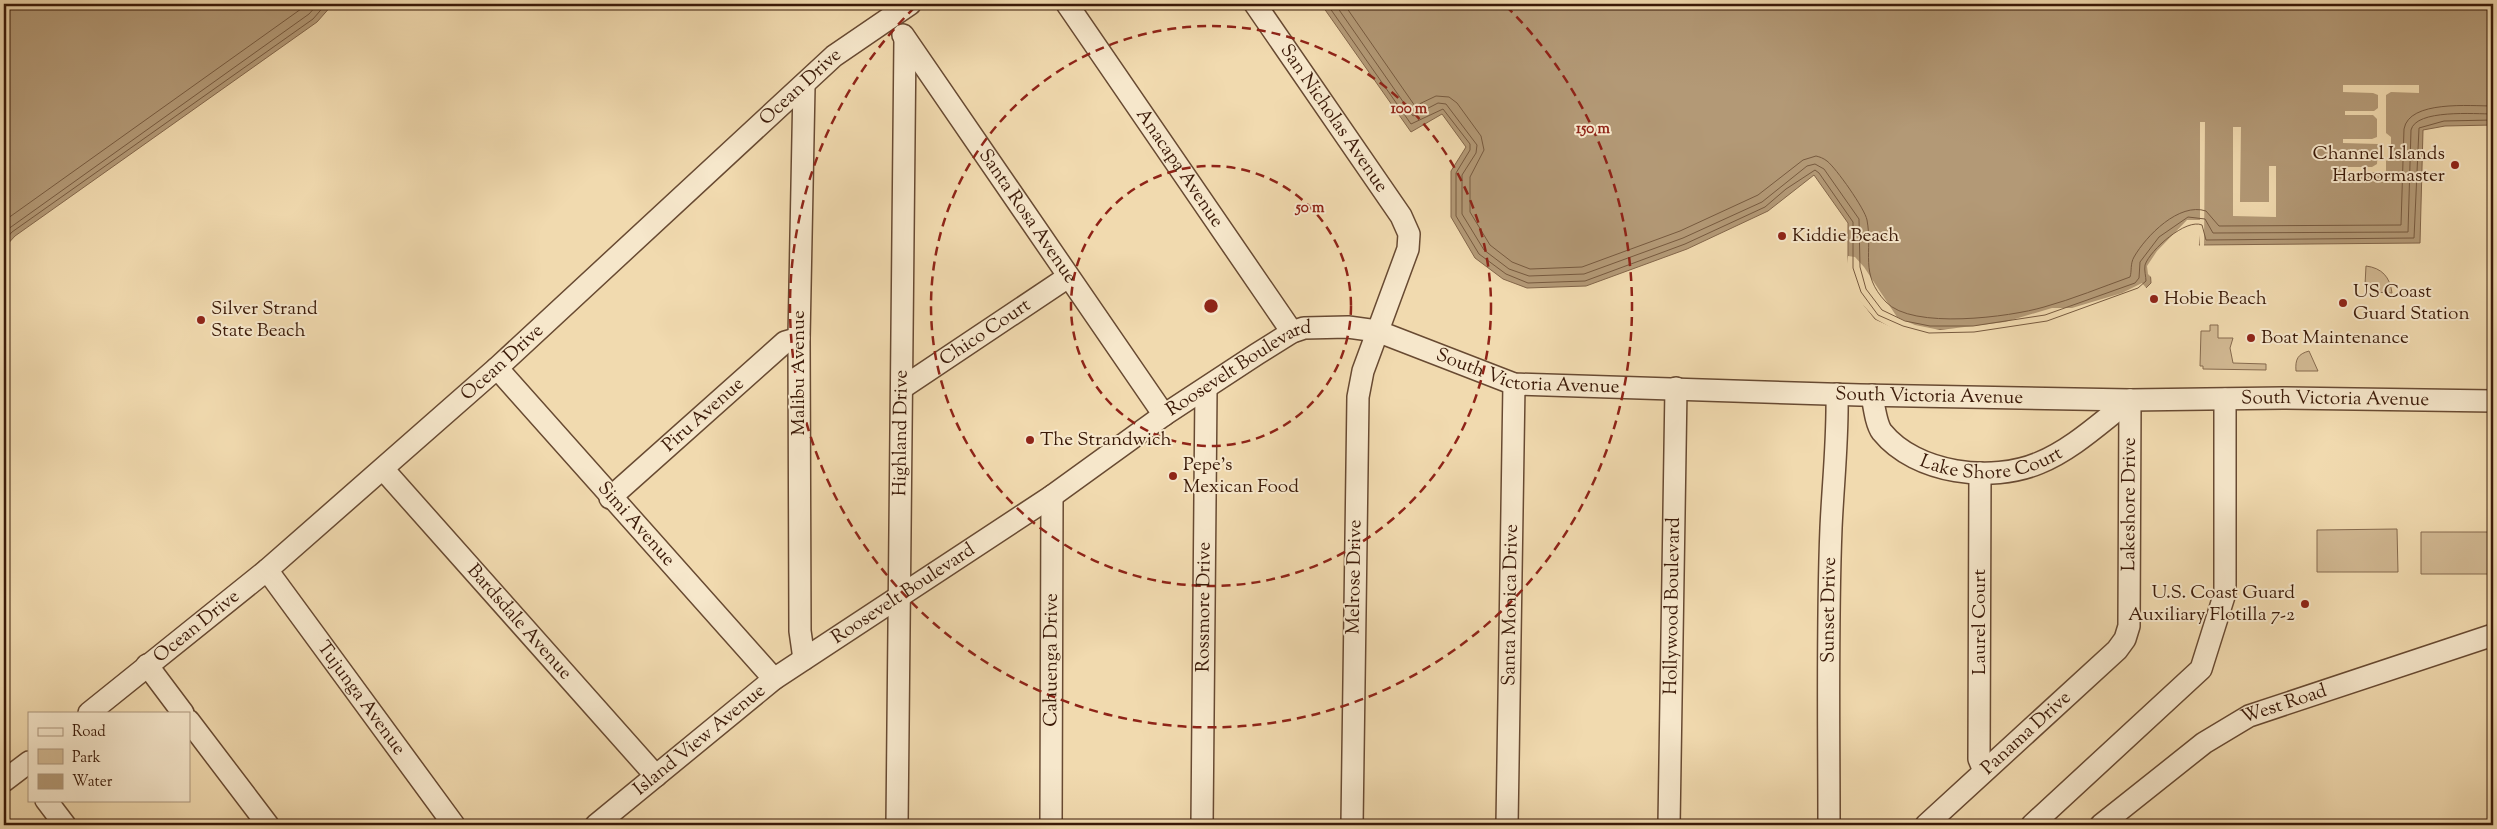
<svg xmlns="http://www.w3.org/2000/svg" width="2497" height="829" viewBox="0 0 2497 829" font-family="'Sorts Mill Goudy',serif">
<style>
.green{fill:#d2b993;stroke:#866a4e}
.water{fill:#b39976;stroke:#83664a}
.pier{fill:#f1daaf}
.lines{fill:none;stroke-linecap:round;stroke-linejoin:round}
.shore{stroke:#775a3f;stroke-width:1}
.minor-casing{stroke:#684a32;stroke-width:24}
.minor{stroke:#f6e7cb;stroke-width:21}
.ring{fill:none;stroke:#8f2418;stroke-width:2.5;stroke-dasharray:9 6}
.poi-dot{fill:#8f2418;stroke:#f6e7cb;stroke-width:2}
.labels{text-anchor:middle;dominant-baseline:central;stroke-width:4;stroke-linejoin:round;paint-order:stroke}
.street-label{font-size:19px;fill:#3b1a08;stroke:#f6e7cb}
.poi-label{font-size:19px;fill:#3b1a08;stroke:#f6e7cb;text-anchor:start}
.centre{fill:#8f2418;stroke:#f6e7cb;stroke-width:2.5}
.ring-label{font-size:15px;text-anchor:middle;font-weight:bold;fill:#8f2418;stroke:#f6e7cb;stroke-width:4;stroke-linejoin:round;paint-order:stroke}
</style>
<rect width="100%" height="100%" fill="#f1daaf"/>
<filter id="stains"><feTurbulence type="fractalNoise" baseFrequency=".004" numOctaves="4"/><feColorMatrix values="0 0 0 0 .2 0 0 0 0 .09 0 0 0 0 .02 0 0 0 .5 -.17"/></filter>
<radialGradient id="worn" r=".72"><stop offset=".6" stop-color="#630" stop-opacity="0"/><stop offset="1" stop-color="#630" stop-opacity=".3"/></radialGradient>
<!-- green -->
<path class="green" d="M2366,266C2382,268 2390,277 2392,293L2373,292V285H2365Z
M2210,325H2218V338H2233L2230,348L2233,363L2266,364V370L2203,369V366H2200L2201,331H2210Z
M2309,351L2318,371H2296C2295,359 2298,354 2309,351Z
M2397,529L2398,572H2317V530Z
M2421,532H2490V574H2421Z"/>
<!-- water -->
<path class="water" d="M4,4H333L317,22L15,236L4,248Z
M1321,4H2493V125L2445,126L2423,130L2420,243L2199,245V228C2177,228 2162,251 2150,267L2151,283L2141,293L2048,326L1901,331L1875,319L1856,295L1848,269V223L1814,175L1768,211L1687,249L1586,286L1527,288L1503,279L1475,258L1451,217V171L1466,147L1442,114L1411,132Z"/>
<!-- pier -->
<path class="pier" d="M2343,85H2419V93L2391,92L2386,95V133L2391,137V157L2386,161V172H2343V167H2372L2377,164L2378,144L2343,143V139H2372L2377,137V119L2373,115H2345V111H2374L2378,108V95L2373,93L2343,92Z
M2200,122H2205L2204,247H2200V235L2199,245L2196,244L2197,231H2191L2170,246L2152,268L2153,279L2148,274L2147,266L2157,251L2187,220H2200Z
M2233,127H2241L2240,202H2269V166H2276V217L2233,216Z
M1848,256L1855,257L1864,267L1897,317L1915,325L1940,330L2005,322L2052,308H2072L2122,293L2142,283L2148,290L2142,295L2049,328L1975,340H1928L1902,334L1876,319L1854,295L1846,271Z"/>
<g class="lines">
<!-- shore -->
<path class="shore" d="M1327,4L1411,124L1443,109L1470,144V150L1456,173V216L1479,254L1506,274L1528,283L1585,281L1685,244L1765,207L1786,189L1815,170L1819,173L1853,222V268L1861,292L1878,315L1903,326L1929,333L1974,332L2047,321L2138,288L2146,281C2146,277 2144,270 2145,265C2150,250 2186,218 2202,225L2206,240L2414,238L2419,128L2444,121L2493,120
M1335,4L1413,116L1438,103L1446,104L1477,145L1476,153L1462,175V214L1484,250L1509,269L1529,276L1584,274L1683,238L1762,202L1807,166L1815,164L1824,169L1859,219L1860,267L1866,289L1882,310L1905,321L1930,326H1973L2045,315L2135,283L2139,278L2140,262L2159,237L2188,217L2205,219L2213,233L2408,232L2411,130C2416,109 2475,114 2493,114
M1344,4L1415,106L1436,96L1449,97L1457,103L1481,136L1484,150L1470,177V212L1490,245L1512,262L1530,269L1582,267L1680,231L1758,195L1803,160L1816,156C1820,157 1823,158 1827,161C1836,168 1865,209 1867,220C1873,252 1859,274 1886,302C1912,330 2010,317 2044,307C2073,299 2102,287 2130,277C2132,271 2130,264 2134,257C2146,236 2179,202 2206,211L2219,226L2401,225L2404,129C2409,100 2470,106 2493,106
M4,221L308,4
M4,232L309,14L318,4
M4,241L12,232L313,19L326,4"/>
<!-- minor casing -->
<g class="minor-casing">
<g id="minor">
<path id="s1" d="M1067,4L1292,332"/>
<path id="s2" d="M1255,4L1401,216L1409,234L1408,249L1363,371L1358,397L1352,825"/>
<path id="s3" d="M903,35L1164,415"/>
<path d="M804,86L799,338L800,631L804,659"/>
<path id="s4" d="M497,368L774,679"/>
<path id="s5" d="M902,388L1068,277"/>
<path id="s6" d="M1872,395C1874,406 1876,424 1882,432C1916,474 1992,483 2039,463C2073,449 2101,422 2130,400"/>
<path id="s7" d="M383,469L656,776"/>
<path d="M1980,473L1979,759L1984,771"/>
<path id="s8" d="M610,498L785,342L799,338"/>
<path id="s9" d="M267,570L454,825"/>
<path d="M147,665L183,713"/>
<path id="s10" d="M89,713L267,570L497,368L834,56L910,4"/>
<path d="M189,721L268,825"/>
<path d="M4,781L29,762"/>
<path d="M46,800L65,825"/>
<path id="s11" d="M596,825L774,679L1052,496L1164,415L1257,354L1292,332L1304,328L1348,327L1377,331L1514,384L1860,395L2130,400L2283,398L2493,401"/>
<path id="s12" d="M897,825L905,39"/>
<path id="s13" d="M1051,825L1052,496"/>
<path id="s14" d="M1202,825L1206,389"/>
<path id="s15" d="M1507,825L1514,384"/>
<path id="s16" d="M1669,825L1676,388"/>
<path id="s17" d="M1829,825C1829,726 1827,627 1831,528C1833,483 1838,439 1837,394"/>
<path id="s18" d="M1926,825L2117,650L2125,639L2129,626L2130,400"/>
<path d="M2032,825L2201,669L2225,593V399"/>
<path id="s19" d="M2101,825L2204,743L2249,716L2493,635"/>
</g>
</g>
<!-- minor -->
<use href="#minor" class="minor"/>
</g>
<!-- distance rings -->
<g class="ring">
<circle cx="1211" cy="306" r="140"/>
<circle cx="1211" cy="306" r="280"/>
<path d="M1506 6A421 421 0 1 1 916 6"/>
</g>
<!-- markers -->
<g class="poi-dot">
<circle cx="2455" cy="165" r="5"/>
<circle cx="1782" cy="236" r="5"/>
<circle cx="2154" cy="299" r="5"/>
<circle cx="2343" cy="303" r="5"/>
<circle cx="201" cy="320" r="5"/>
<circle cx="2251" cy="338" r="5"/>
<circle cx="1030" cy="440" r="5"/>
<circle cx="1173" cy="476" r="5"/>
<circle cx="2305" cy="604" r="5"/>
</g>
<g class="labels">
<!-- street labels -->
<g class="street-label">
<text stroke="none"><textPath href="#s10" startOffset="948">Ocean Drive</textPath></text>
<text stroke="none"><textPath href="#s2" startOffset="139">San Nicholas Avenue</textPath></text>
<text stroke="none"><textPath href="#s1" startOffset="199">Anacapa Avenue</textPath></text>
<text stroke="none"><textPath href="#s3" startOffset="220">Santa Rosa Avenue</textPath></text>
<text stroke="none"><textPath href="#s5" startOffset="100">Chico Court</textPath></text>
<text stroke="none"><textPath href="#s10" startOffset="542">Ocean Drive</textPath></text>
<text stroke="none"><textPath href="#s11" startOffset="1098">South Victoria Avenue</textPath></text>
<text stroke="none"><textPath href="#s11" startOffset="790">Roosevelt Boulevard</textPath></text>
<text transform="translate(799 373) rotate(-90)">Malibu Avenue</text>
<text stroke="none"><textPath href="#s11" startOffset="1502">South Victoria Avenue</textPath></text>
<text stroke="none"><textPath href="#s11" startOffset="1908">South Victoria Avenue</textPath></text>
<text stroke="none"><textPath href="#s8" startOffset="125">Piru Avenue</textPath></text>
<text stroke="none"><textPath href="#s12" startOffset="392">Highland Drive</textPath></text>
<text stroke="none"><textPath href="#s6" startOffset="160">Lake Shore Court</textPath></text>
<text stroke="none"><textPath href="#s18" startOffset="408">Lakeshore Drive</textPath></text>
<text stroke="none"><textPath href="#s4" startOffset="209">Simi Avenue</textPath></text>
<text transform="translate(1355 577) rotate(-89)">Melrose Drive</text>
<text stroke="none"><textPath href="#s11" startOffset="385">Roosevelt Boulevard</textPath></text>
<text stroke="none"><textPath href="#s15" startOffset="220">Santa Monica Drive</textPath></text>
<text stroke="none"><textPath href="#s14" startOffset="218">Rossmore Drive</textPath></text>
<text stroke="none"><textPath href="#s16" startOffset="219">Hollywood Boulevard</textPath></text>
<text stroke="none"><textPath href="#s17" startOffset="215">Sunset Drive</textPath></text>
<text stroke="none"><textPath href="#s7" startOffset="205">Bardsdale Avenue</textPath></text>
<text transform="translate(1980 622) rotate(-90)">Laurel Court</text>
<text stroke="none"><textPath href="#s10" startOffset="138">Ocean Drive</textPath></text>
<text stroke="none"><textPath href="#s13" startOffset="165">Cahuenga Drive</textPath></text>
<text stroke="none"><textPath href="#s9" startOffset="159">Tujunga Avenue</textPath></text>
<text stroke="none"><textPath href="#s19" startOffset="221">West Road</textPath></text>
<text stroke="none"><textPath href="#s18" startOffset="136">Panama Drive</textPath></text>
<text stroke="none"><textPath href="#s11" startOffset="134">Island View Avenue</textPath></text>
</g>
<!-- poi labels -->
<g class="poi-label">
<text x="2445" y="154" text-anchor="end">Channel Islands<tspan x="2445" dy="22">Harbormaster</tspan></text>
<text x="1792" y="236">Kiddie Beach</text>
<text x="2353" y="292">US Coast<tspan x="2353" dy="22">Guard Station</tspan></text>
<text x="2164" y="299">Hobie Beach</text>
<text x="211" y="309">Silver Strand<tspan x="211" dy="22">State Beach</tspan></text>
<text x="2261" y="338">Boat Maintenance</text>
<text x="1040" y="440">The Strandwich</text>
<text x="1183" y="465">Pepe's<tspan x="1183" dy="22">Mexican Food</tspan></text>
<text x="2295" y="593" text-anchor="end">U.S. Coast Guard<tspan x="2295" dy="22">Auxiliary Flotilla 7-2</tspan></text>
</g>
</g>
<circle cx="1211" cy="306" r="8" class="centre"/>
<g class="ring-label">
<text x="1409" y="113">100 m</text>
<text x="1593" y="133">150 m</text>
<text x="1310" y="212">50 m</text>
</g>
<!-- margin -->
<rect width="2497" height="829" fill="none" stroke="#f1daaf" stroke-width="20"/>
<rect x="5" y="5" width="2487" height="819" fill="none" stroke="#3b1a08" stroke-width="2.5"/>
<rect x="10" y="10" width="2477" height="809" fill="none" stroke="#3b1a08"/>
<!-- legend -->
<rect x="28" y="712" width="162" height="90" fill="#f6e7cb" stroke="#ab957d"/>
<rect x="38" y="728" width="25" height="8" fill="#f6e7cb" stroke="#ab957d"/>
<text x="72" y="736" font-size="15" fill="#3b1a08">Road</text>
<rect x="38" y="749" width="25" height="15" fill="#d2b993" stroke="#ab957d"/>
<text x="72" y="762" font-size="15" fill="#3b1a08">Park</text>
<rect x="38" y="774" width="25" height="15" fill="#b39976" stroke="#ab957d"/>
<text x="72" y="786" font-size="15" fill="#3b1a08">Water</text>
<rect width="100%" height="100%" filter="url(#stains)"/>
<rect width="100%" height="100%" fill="url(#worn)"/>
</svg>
